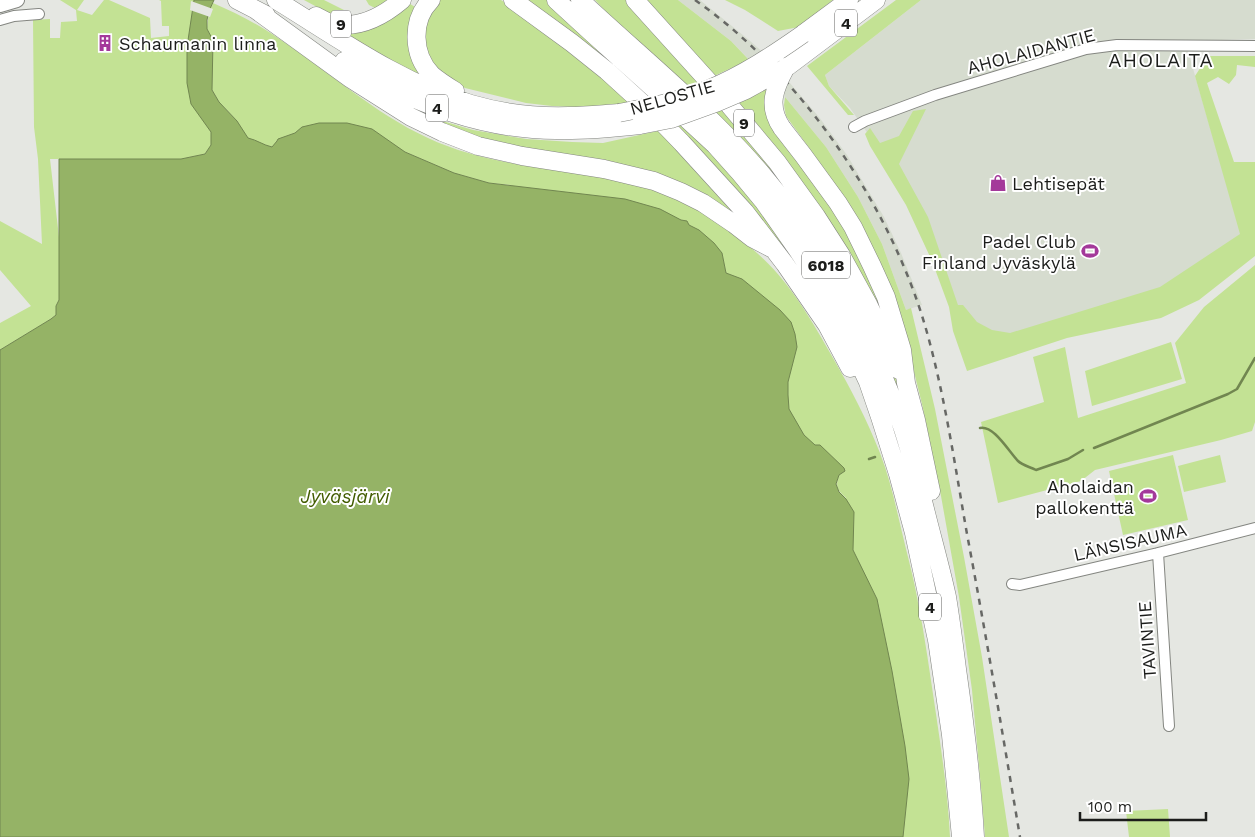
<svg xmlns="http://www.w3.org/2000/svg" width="1255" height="837" viewBox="0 0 1255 837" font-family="'Work Sans',sans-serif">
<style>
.built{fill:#d6dccf}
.green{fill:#c3e294}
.water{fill:#95b366;stroke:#718650}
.pier{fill:#e5e7e2}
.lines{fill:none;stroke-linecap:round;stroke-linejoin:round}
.stream{stroke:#718650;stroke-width:2.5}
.street-casing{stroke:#848681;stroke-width:12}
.secondary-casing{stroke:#848681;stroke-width:16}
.highway-casing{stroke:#848681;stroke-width:19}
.street{stroke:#fff;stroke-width:10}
.secondary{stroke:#fff;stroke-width:14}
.highway{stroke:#fff;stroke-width:18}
.rail{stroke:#676865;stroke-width:2.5;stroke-dasharray:6 6;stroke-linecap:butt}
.highway-bridge-casing{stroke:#848681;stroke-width:19;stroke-linecap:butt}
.highway-bridge{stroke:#fff;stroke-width:18}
.labels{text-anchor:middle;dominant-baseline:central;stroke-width:4;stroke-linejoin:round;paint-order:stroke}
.shield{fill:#fff;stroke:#60615f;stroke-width:1}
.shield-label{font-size:16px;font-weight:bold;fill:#1c1d1b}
.poi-label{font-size:18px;fill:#1c1d1b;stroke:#fff;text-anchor:start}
.street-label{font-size:18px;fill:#1c1d1b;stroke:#fff}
.water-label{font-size:19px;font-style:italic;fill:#425c01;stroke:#fff}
.quarter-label{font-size:20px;letter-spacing:1px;fill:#1c1d1b;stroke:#fff}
</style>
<rect width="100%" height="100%" fill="#e5e7e2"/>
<!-- built -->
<path class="built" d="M678,0H700L749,40L766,55L819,117L847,155L884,217L901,253L922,305L906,310L882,244L858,197L826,147L785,97L731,41Z
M921,0H1255V39L1185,41L1241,234L1162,301L968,350L911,208L882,154L850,108L829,86L825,75Z"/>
<!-- green -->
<path class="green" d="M60,0H84L77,10L92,15L104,0H109L150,18L151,38L169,36V26H162L161,1L159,0H194L192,12L211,133V145L205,154L181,159H50L59,237V300L56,306V315L51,319L0,350V323L31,306L0,270V221L42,244L38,159L34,127L33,20L50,19V38H60L61,22L77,21L76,10Z
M304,0H324L344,10L340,17L328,13Z
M366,0H388L375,8L369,5Z
M440,0H501L515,9L632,102L608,106L578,107L552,106L526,103L465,88L446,78L435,70L423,43L426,17L436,3Z
M520,0H547L589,40L655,99L645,101Z
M595,0H631L792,189L892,365L906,405L915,447L688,87L612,18Z
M644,0H678L731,41L749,60L714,76Z
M725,0H833L799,27L778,31L745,10Z
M896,0H921L825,75L829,86L854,115H848L807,66Z
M407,2L415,7L410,33L429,82L338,31Z
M213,3C236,13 258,24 278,38C328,71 374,113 428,138C509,176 601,165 681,200C694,207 706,215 718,223C732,232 745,242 757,253C790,282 812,321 833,358C851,389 867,420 880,453C892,484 898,517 906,549C910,565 914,581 917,597C925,636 930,675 936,714C942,755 948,795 950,837H837L846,498C837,490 835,487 839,475L511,185L489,183L454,173L405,152L274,203L237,121L219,102L212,90L213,40L207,29L209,11Z
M1208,56H1255V67L1237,65L1236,75L1229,84L1218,77L1207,83L1234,162H1255V256L1199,300L1161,318L1067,338L967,371L953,331L949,307L932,261L906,205L870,146L865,134L870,128L880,143L899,136L913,111L926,109L899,164L928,217L958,305H963L977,322L992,330L1010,333L1160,287L1240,234L1195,76Z
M771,88L819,184L868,269L897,347L734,104L759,92Z
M785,97L826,147L858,197L882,244L906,310L911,308L935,409L964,557L982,657L1009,837H985L981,788L972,690L959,597L941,496L922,404L902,324L860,223L833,181L786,116L784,105Z
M426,116L473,130L526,139L572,142L603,143L662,130L756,233L704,199L498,146Z
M681,124C715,154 746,190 773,227C790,251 805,276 821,301L672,127Z
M1255,265V422L1252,431L1221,440L1095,470L1081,481L998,503L981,422L1044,402L1033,357L1065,347L1078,418L1186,383L1175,343L1204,307Z
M1171,342L1182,379L1092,406L1085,371Z
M1173,455L1188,520L1123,535L1109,471Z
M1220,455L1226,482L1184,492L1178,466Z
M1168,809L1170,837H1129L1126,811Z"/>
<!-- water -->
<path class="water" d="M194,0H214L209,11L207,20V29L213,40L212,90L219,102L237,121L248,138C257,140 263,145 272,147L277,141L278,139L295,133L302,127L319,123H347L372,129L405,152L454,173L489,183L625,199L660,209L681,220L687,221L689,225L699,230L714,243L722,253L726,273L742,279L780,310L791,322L795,334L797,347L788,382V395L789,409L804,435L815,445H820L844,468L845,471L839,475L836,484L839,492L846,499L854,512L853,550L877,599L892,671L905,746L909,779L903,837H0V350L51,319L56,315V306L59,300V159H181L205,154L211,145V132L191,104L187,83V47Z"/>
<!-- pier -->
<path class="pier" d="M191,1L213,9L210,17L190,10Z"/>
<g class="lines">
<!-- stream -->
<path class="stream" d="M980,428C994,425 1009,452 1018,461C1022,465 1030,467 1036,470L1068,459L1083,450
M1094,448L1228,394L1237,389L1255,358
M869,459L875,457"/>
<!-- street casing -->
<g class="street-casing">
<path id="street" d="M0,20L14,16L39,14
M854,127L865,121L935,95L1086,49L1117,45L1255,46
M1158,553L1169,726
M1012,584L1020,585L1158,553L1255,528"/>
</g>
<!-- secondary casing -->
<g class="secondary-casing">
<path id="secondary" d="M0,5L17,0"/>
</g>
<!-- highway casing -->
<g class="highway-casing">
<path id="highway" d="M237,0L266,15
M276,0C338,38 400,83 471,104C502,113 537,117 569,116C586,116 603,114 619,113
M431,0C411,20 412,55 432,75C439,81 447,86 455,91
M513,0L572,43L607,71L653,113L682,143L745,212L785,264L827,325L850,368
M556,0L593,34L662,96L715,145L740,173L764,202L799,252L828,297L838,318L868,382L880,417L898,474L914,533L937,640L951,735L961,837
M580,0C641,57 707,110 761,173C823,246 873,339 903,429C912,457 919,485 926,513C933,541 941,569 947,597C951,621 954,645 957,669C965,725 972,781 975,837
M635,0L719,93L777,162L816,216L841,255L868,304L899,370
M256,10L351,79L411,117L442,132L478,146L522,156L604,169L654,181L681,192L703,203L734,224L752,238L773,249
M316,16C320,18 325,21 330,23C357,30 382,17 402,0
M803,34L849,0
M344,61C358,69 372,79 387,86C439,112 498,130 556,130C584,131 612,128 640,125
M787,67L876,0
M782,128L803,155L838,203L853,227L872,266L886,297L902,350L906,383L916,420L931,491"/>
</g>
<!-- street -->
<use href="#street" class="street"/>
<!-- secondary -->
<use href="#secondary" class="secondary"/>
<!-- highway -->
<use href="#highway" class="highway"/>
<!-- rail -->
<path class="rail" d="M695,0C800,73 891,206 926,329C945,396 955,466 967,534C986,635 1003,736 1020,837"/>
<!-- highway-bridge casing -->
<g class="highway-bridge-casing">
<path id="highway-bridge" d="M619,113C649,107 681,101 709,89C743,75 773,55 803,34
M640,125L671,119L718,102L746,90L787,67
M782,128C767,106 774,89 786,67"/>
</g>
<!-- highway-bridge -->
<use href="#highway-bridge" class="highway-bridge"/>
</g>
<!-- icons -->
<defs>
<g id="building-bare" transform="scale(1.35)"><path d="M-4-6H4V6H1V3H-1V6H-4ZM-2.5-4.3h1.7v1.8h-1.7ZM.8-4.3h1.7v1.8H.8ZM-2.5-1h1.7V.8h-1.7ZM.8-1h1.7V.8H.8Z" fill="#a4399a" stroke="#fff" stroke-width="2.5" paint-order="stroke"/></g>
<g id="shop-bare" transform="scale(1.35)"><path d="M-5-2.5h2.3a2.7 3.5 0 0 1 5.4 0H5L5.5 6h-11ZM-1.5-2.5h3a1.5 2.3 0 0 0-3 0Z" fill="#a4399a" stroke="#fff" stroke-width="2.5" paint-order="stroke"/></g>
<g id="stadium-bare" transform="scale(1.35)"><path d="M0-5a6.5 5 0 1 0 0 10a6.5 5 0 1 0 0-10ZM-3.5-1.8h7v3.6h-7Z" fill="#a4399a" stroke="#fff" stroke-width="2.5" paint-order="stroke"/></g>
</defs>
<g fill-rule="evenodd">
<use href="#building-bare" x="105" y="43"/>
<use href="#shop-bare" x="998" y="183"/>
<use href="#stadium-bare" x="1090" y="251"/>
<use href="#stadium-bare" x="1148" y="496"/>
</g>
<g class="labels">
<!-- shield labels -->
<g class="shield">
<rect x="835" y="9.5" width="22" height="27" rx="4"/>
<rect x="331" y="10.5" width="20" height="27" rx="4"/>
<rect x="426" y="94.5" width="22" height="27" rx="4"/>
<rect x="734" y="109.5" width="20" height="27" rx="4"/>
<rect x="802" y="251.5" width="48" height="27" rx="4"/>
<rect x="919" y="593.5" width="22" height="27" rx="4"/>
</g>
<g class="shield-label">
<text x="846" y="23">4</text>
<text x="341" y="24">9</text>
<text x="437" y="108">4</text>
<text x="744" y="123">9</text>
<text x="826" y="265">6018</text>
<text x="930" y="607">4</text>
</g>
<!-- poi labels -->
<g class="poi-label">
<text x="119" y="43">Schaumanin linna</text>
<text x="1012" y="183">Lehtisepät</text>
<text x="1076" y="241" text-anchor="end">Padel Club<tspan x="1076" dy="21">Finland Jyväskylä</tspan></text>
<text x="1134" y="486" text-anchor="end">Aholaidan<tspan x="1134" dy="21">pallokenttä</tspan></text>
</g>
<!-- street labels -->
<g class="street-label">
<text transform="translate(1031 51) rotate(-15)">AHOLAIDANTIE</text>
<text transform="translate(672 97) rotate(-16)">NELOSTIE</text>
<text transform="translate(1130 542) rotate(-13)">LÄNSISAUMA</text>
<text transform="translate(1147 640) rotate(-94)">TAVINTIE</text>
</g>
<!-- water labels -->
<g class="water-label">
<text x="345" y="496">Jyväsjärvi</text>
</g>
<!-- quarter labels -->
<g class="quarter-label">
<text x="1161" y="60">AHOLAITA</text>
</g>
</g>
<!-- scale -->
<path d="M1080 812v8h126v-8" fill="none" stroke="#1c1d1b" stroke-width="2.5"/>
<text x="1088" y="812" font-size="15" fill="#1c1d1b" stroke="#ffffff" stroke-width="4" paint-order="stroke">100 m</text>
</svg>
